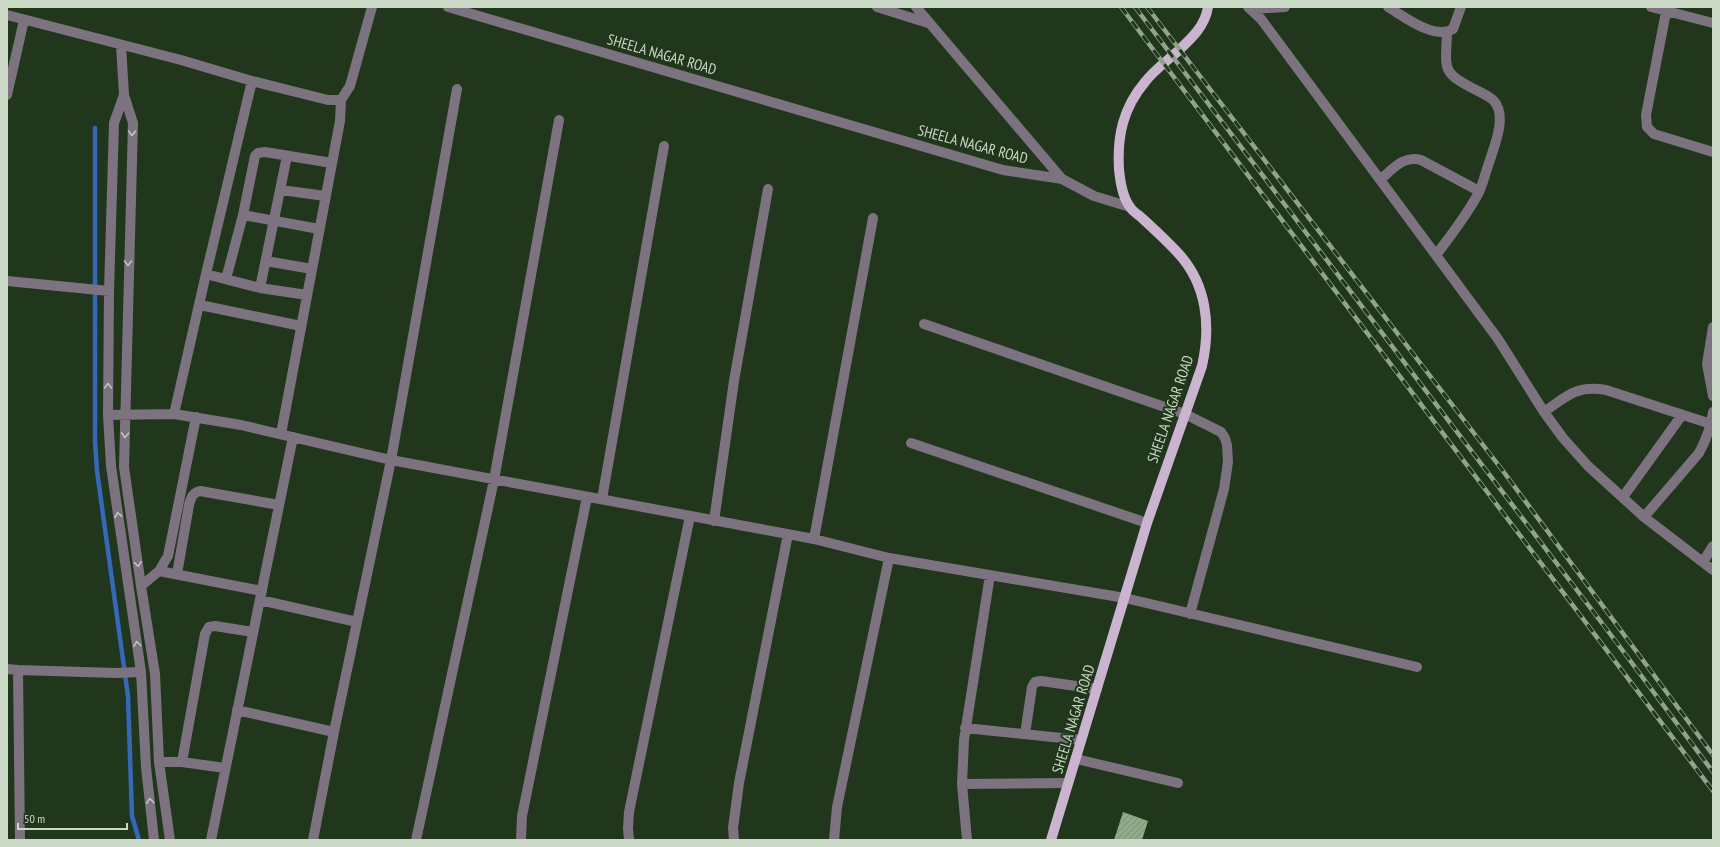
<svg xmlns="http://www.w3.org/2000/svg" width="1720" height="847" viewBox="0 0 1720 847" font-family="'PT Sans Narrow',sans-serif">
<style>
.lines{fill:none;stroke-linecap:round;stroke-linejoin:round}
.stream{stroke:#3368be;stroke-width:4.5}
.building{fill:url(#building-hatch)}
.minor{stroke:#7d7280;stroke-width:10}
.major{stroke:#cbb4d0;stroke-width:10}
.rail-casing{stroke:#91a28d;stroke-width:4.5}
.rail{stroke:#21371b;stroke-width:3;stroke-dasharray:9;stroke-linecap:butt}
.oneway{stroke:#bec9bc}
.labels{text-anchor:middle;dominant-baseline:central;stroke-width:4;stroke-linejoin:round;paint-order:stroke}
.street-label{font-size:15px;fill:#cad8c6;stroke:#21371b}
</style>
<defs>
<pattern id="building-hatch" width="6" height="6" patternUnits="userSpaceOnUse"><rect width="6" height="6" fill="#90ab8a"/><path d="M-1 1l2-2M0 6l6-6M5 7l2-2" fill="none" stroke="#7b9076"/></pattern>
</defs>
<rect width="100%" height="100%" fill="#21371b"/>
<g class="lines">
<!-- stream -->
<path class="stream" d="M95,128V441L97,471L128,696L132,816L139,840"/>
</g>
<!-- building -->
<path class="building" d="M1123,812L1148,821L1142,840H1114Z"/>
<g class="lines">
<!-- minor -->
<path class="minor" d="M448,7L1003,170L1062,179L1094,196L1130,207
M877,7L928,23
M916,7L1062,179
M1248,7L1261,19L1498,339L1544,412L1563,438L1588,466L1644,517L1713,570
M1388,7C1405,17 1434,40 1453,29L1461,7
M1651,7L1713,23
M1667,7L1646,115L1647,127L1654,134L1713,152
M1252,9L1285,7
M7,15L181,60L252,81L328,100H341
M121,45L124,95L133,123L124,467L141,586L155,674L159,762L170,840
M7,95L24,20
M124,95L114,123L109,291L108,415L111,466L141,672L146,767L154,840
M1380,180C1393,169 1403,155 1421,160L1479,191
M281,190L325,196
M243,215L319,229
M1436,255C1451,235 1468,214 1479,192C1483,184 1485,174 1488,166C1493,149 1508,117 1494,101C1489,96 1482,93 1476,90C1440,72 1446,69 1447,32
M266,261L312,269
M206,274L260,288L307,295
M226,279L243,215L255,156L258,153L265,152L332,163
M7,281L109,291
M260,288L287,156
M200,305L301,326
M924,324L1185,414L1221,432L1225,438L1227,445L1228,462L1224,489L1190,614
M1713,327L1707,364L1713,396
M1544,412C1567,396 1576,385 1606,390L1711,424
M174,414L206,274L252,81
M108,415L174,414L241,425L391,460L814,539L889,558L1125,598L1417,667
M281,434L340,121L341,100L350,86L372,7
M911,443L1147,523
M1623,497L1682,415
M602,499L664,146
M1644,517L1699,453C1706,440 1711,427 1713,412
M714,521L734,381L768,189
M814,539L873,218
M1703,562L1713,546
M159,571L262,591
M177,574L189,505C191,498 192,493 200,491L279,505
M141,586L159,571L168,556L196,417
M260,600L357,622
M7,669L18,670
M237,710L334,732
M965,728L1081,740
M1025,734L1032,687L1035,682L1041,681L1097,689
M1076,759L1178,783
M159,762H182L225,768
M182,762L205,634L209,627L215,626L253,632
M962,784L1068,783
M20,840L18,670L116,673L141,672
M211,840L293,437
M313,840L334,732L391,460L457,89
M416,840L494,480L559,120
M521,840L522,816L587,497
M629,840L628,828L629,812L690,516
M734,840L733,828L739,783L788,534
M834,840L837,807L889,558
M967,840L962,784L964,740L990,575"/>
<!-- major -->
<path class="major" d="M1051,840L1147,523L1202,366C1211,326 1207,284 1178,253C1167,241 1155,230 1143,219C1139,215 1133,212 1130,207C1123,198 1120,180 1119,169C1117,136 1123,108 1145,82C1154,70 1167,61 1178,51C1192,38 1205,26 1208,7"/>
<!-- rail casing -->
<g class="rail-casing">
<path id="rail" d="M1121,7L1713,791
M1135,7L1617,643L1713,772
M1147,7L1503,471L1713,755"/>
</g>
<!-- rail -->
<use href="#rail" class="rail"/>
</g>
<!-- one-way arrows -->
<defs><path id="oneway-chevron" d="M-2-3.5L2.5 0L-2 3.5" fill="none" stroke-width="1.6" stroke-linecap="round" stroke-linejoin="round"/></defs>
<g class="oneway">
<use href="#oneway-chevron" transform="translate(132 133) rotate(92)"/>
<use href="#oneway-chevron" transform="translate(128 263) rotate(91)"/>
<use href="#oneway-chevron" transform="translate(108 386) rotate(-90)"/>
<use href="#oneway-chevron" transform="translate(125 435) rotate(93)"/>
<use href="#oneway-chevron" transform="translate(118 515) rotate(-99)"/>
<use href="#oneway-chevron" transform="translate(138 564) rotate(82)"/>
<use href="#oneway-chevron" transform="translate(137 644) rotate(-98)"/>
<use href="#oneway-chevron" transform="translate(150 801) rotate(-97)"/>
</g>
<g class="labels">
<!-- street labels -->
<g class="street-label">
<text transform="translate(662 54) rotate(16)">SHEELA NAGAR ROAD</text>
<text transform="translate(973 144) rotate(15)">SHEELA NAGAR ROAD</text>
<text transform="translate(1170 409) rotate(-71)">SHEELA NAGAR ROAD</text>
<text transform="translate(1073 719) rotate(-73)">SHEELA NAGAR ROAD</text>
</g>
</g>
<!-- border -->
<rect width="1720" height="847" fill="none" stroke="#cad8c6" stroke-width="16"/>
<!-- scale -->
<path d="M18 823v6h109v-6" fill="none" stroke="#cad8c6" stroke-width="2"/>
<text x="24" y="823" font-size="12" fill="#cad8c6" stroke="#21371b" stroke-width="3" paint-order="stroke">50 m</text>
</svg>
